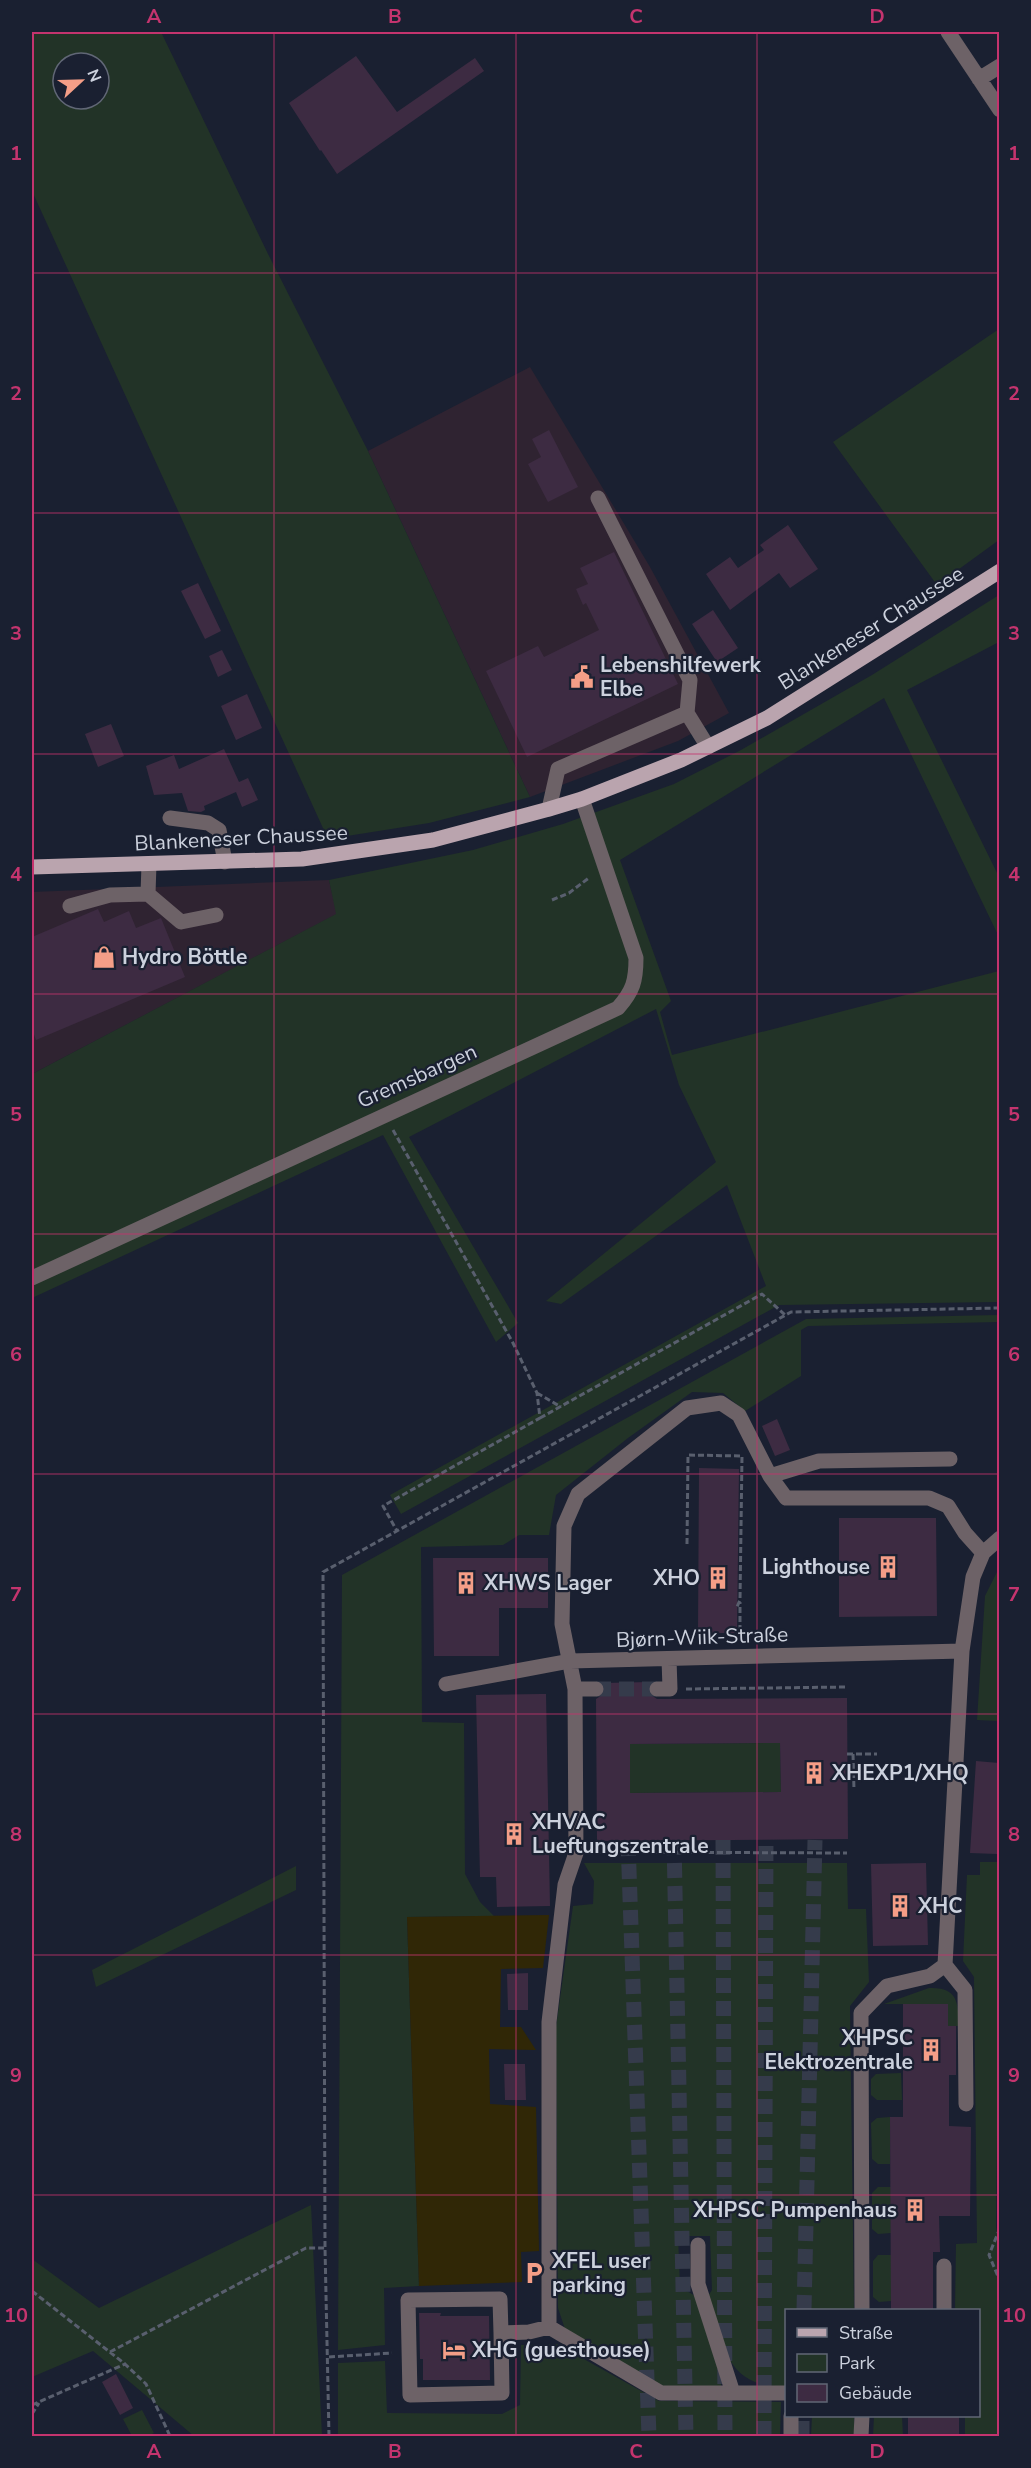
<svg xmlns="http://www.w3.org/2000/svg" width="1031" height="2468" viewBox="0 0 1031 2468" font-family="'Nunito Sans',sans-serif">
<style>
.commercial{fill:#2f2331}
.green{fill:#223327;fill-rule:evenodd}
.sand{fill:#302706}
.building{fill:#3d2b42;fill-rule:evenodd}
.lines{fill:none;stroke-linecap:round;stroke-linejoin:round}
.minor-tunnel{stroke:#353b4b;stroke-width:15;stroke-dasharray:15 8;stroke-linecap:butt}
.path{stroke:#595f6e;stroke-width:3;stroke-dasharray:6 3;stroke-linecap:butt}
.minor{stroke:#6d6267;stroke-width:15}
.major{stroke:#baa4ae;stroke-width:15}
.grid{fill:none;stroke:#c4346e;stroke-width:1.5;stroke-opacity:0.55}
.labels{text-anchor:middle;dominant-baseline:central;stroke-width:4.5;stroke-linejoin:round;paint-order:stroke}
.street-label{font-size:21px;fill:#ccd1dd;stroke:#1a2031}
.poi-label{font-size:21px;font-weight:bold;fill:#ccd1dd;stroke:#1a2031;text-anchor:start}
.neatline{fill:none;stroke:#c4346e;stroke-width:2}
.grid-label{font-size:20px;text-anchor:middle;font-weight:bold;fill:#c4346e}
</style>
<rect width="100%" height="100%" fill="#1a2031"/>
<!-- commercial -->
<path class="commercial" d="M530,367L650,567L729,713L678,741L530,797L368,451Z
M329,880L337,914L34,1073L32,1069V892Z"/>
<!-- green -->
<path class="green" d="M32,32H161L268,254L368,451L530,797L429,823L328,839L32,191ZM63,63H99V99H63Z
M999,329V540L937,585L833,442Z
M999,595V642L907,690L999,877V937L884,698L620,860L671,1001L660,1012L672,1055L999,971V1302L779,1305L401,1514L390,1495L766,1286L727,1185L561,1304L546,1301L716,1162L679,1085L656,1009L409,1137L518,1323L496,1342L383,1135L32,1298V1069L34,1073L336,914L329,880L473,850L563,824L674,784L741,750L872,675Z
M999,1315V1322L808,1326L801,1330V1376L745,1411L723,1393L692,1392L628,1438L556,1495L549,1535H519L503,1545L421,1547L422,1722L464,1723L465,1874L480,1902L494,1916L407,1917L419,2286L384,2288L385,2345L338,2350L342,1575L806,1319Z
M999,1568V1721L977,1720L985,1596Z
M780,1743L781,1792L630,1793V1744Z
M980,1862H1000L996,2227L1000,2256L999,2436H965V2416H978V2310H955L956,2244L977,2243L974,1977L963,1961L967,1875H980Z
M584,1863H847L848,1909H866L869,1982L850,2006L854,2310H786V2386C725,2389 723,2343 708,2296L712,2290L710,2236H678L680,2287L697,2297L721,2379V2388L661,2387L565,2329L558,2308L556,2027L573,1906L593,1904L594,1881Z
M296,1866V1890L96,1987L92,1970Z
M929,1988C958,1987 958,2002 959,2026H948V2004H884Z
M901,2073L902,2100H877L871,2095V2079L876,2074Z
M890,2117V2164H878L872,2159L871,2123L877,2118Z
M878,2187H891V2233L878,2234L872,2229V2193Z
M311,2205L322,2436H194L93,2351L32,2377V2259L99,2308Z
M878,2255H891V2301L879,2302L873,2297V2261Z
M557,2344L659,2401L781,2402L780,2436H338V2363L385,2361L387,2413L502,2414L520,2405L521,2345Z
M142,2410L154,2433L148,2436H132L123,2419Z
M812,2416H854V2436H811Z
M874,2416H902L903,2436H873Z"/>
<!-- sand -->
<path class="sand" d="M549,1915L543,1968L501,1969L500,2027H521L536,2050L489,2049L490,2104L536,2107L539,2251L521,2252L522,2282L419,2286L407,1917Z"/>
<!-- building -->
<path class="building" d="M356,56L397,112L475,58L484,71L337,174L321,150L320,151L289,103Z
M549,430L578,487L548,502L528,464L541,457L532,439Z
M788,525L818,569L790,588L779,573L730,610L706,574L730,557L738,568L764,550L760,545Z
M614,552L678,684L527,757L486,671L538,646L544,657L599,630L586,603L583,605L576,589L588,584L580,568Z
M198,583L221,631L205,639L181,591Z
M713,610L738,648L717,662L692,624Z
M222,650L232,670L218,677L209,656Z
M247,694L262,728L236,740L221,706Z
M111,724L124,756L98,767L85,734Z
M224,749L239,782L248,778L258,800L242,807L236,792L204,806L205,810L201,812L188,811L182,793L154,795L146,766L174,755L179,769Z
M98,909L104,922L129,911L136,928L161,918L185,977L36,1040L32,1029V937Z
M777,1419L790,1450L775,1456L762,1426Z
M699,1468L739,1469L737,1633H698Z
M839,1518H936L937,1616L839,1617Z
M433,1558H548V1608H499V1656H434Z
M650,1682L647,1688L648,1693L657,1699L847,1698L848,1839L597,1841L596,1699L605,1693L606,1688L603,1683ZM780,1743L781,1792L630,1793V1744Z
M541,1694H546L550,1906L497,1907L496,1877H480L476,1695Z
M976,1761L999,1763L997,1854L970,1853Z
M926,1863L928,1945L873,1946L871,1864Z
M528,1973V2010H508L507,1974Z
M903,2004H948V2026H956V2075H949V2126L971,2127L970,2216H939L940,2252H933V2310H891L890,2117H903Z
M504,2064H525L526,2100H505Z
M419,2313H441L440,2316H489L490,2380H423V2359H420Z
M116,2374L133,2408L120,2415L102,2382Z
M908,2415H959V2436H908Z"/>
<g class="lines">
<!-- minor-tunnel -->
<path class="minor-tunnel" d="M596,1689H657
M674,1840L686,2436
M723,1840L725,2436
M628,1841L649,2436
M804,2310L815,1840
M764,2436L766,1840
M802,2436V2416"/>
<!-- path -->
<path class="path" d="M552,900L569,893L590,877
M393,1130L513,1343L537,1393L540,1418L383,1506L397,1531
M537,1393L561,1407
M540,1418L762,1294L785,1315
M687,1544L688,1455L742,1456L740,1600L737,1607
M740,1640V1602
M686,1689L847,1687
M847,1754H877
M853,1754L854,1790
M591,1852L847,1853
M1000,2228L989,2255L1000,2281
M32,2291L125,2364L146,2384L170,2436
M110,2352L306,2248H325
M329,2357L392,2353
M32,2405L125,2364
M32,2414L39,2403
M329,2436L325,2248L323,1572L791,1312L1000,1308"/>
<!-- minor -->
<path class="minor" d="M948,32L1000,110
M979,79L1000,66
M598,498L690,680L687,713
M549,809L558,769L687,713L708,747
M170,818L208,823L219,830L225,862
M148,894L149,864
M70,906L110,895L148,894L181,922L216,915
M32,1278L618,1008C633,991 636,981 636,958L582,799
M770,1476L786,1498H929L948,1506L965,1533L983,1553
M446,1684L570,1661L962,1651
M575,1689H596
M657,1689H670L669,1659
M966,2104L965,1990L945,1965L962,1651L973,1577L983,1553L1000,1538
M698,2245V2284L733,2393
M862,2310L861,2013L887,1986L930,1976L945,1965
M944,2310V2266
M549,2327V2022L565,1885L576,1853L575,1689L562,1624L564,1526L578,1494L687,1408L721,1403L739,1415L770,1476L819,1461L950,1459
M501,2333L502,2393L410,2395L408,2300L500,2299L501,2333L529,2332L549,2327L661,2393H786
M791,2416V2436
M861,2436L862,2416"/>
<!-- major -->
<path class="major" d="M32,867L302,859L433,840L549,809L582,799L681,760L767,718L1000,571"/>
</g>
<!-- grid -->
<path class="grid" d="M274,32V2436M516,32V2436M757,32V2436M32,273H1000M32,513H1000M32,754H1000M32,994H1000M32,1234H1000M32,1474H1000M32,1714H1000M32,1955H1000M32,2195H1000"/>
<!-- icons -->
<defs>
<g id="civic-bare" transform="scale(1.8)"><path d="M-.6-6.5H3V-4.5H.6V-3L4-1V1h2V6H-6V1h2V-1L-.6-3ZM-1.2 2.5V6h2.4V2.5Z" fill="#f49e87" stroke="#1a2031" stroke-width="2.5" paint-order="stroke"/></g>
<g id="shop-bare" transform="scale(1.8)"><path d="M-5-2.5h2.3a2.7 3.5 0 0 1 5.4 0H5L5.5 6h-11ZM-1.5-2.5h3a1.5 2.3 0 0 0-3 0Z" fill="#f49e87" stroke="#1a2031" stroke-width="2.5" paint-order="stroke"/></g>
<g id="building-bare" transform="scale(1.8)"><path d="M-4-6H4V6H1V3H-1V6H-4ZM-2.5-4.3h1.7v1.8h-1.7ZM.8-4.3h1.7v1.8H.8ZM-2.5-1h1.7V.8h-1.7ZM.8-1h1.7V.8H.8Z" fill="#f49e87" stroke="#1a2031" stroke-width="2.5" paint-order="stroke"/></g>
<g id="parking-bare" transform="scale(1.8)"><path d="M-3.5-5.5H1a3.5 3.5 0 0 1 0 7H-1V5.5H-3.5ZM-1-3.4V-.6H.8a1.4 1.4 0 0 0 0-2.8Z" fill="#f49e87" stroke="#1a2031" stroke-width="2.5" paint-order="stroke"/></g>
<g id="hotel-bare" transform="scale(1.8)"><path d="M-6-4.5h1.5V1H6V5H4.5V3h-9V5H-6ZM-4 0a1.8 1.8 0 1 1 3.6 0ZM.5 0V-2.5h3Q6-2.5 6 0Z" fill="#f49e87" stroke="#1a2031" stroke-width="2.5" paint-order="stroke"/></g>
</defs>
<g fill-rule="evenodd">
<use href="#civic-bare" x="582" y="677"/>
<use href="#shop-bare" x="104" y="957"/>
<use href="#building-bare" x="888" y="1567"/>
<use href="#building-bare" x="718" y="1578"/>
<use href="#building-bare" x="466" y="1583"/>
<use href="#building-bare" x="814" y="1773"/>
<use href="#building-bare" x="514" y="1834"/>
<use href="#building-bare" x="900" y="1906"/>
<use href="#building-bare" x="931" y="2050"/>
<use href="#building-bare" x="915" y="2210"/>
<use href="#parking-bare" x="534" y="2273"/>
<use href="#hotel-bare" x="454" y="2350"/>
</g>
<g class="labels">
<!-- street labels -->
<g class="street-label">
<text transform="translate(871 628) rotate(-32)">Blankeneser Chaussee</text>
<text transform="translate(241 838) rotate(-3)">Blankeneser Chaussee</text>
<text transform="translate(417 1076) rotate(-24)">Gremsbargen</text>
<text transform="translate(702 1637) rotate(-2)">Bjørn-Wiik-Straße</text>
</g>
<!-- poi labels -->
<g class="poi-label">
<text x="600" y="665">Lebenshilfewerk<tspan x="600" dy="24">Elbe</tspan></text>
<text x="122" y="957">Hydro Böttle</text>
<text x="870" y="1567" text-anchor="end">Lighthouse</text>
<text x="700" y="1578" text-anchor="end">XHO</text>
<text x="484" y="1583">XHWS Lager</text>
<text x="832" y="1773">XHEXP1/XHQ</text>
<text x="532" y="1822">XHVAC<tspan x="532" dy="24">Lueftungszentrale</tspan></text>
<text x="918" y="1906">XHC</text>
<text x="913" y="2038" text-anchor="end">XHPSC<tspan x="913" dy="24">Elektrozentrale</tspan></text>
<text x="897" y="2210" text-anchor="end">XHPSC Pumpenhaus</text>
<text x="552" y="2261">XFEL user<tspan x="552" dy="24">parking</tspan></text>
<text x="472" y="2350">XHG (guesthouse)</text>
</g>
</g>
<!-- border -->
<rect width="1031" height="2468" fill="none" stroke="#1a2031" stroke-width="66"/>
<!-- legend -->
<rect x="785" y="2309" width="195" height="108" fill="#1a2031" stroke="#616776" stroke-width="1.5"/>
<rect x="797" y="2328" width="30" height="9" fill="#baa4ae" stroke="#616776" stroke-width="1.5"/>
<text x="839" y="2339" font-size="18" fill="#ccd1dd">Straße</text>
<rect x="797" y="2354" width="30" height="18" fill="#223327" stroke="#616776" stroke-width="1.5"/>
<text x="839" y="2369" font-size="18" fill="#ccd1dd">Park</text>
<rect x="797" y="2384" width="30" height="18" fill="#3d2b42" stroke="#616776" stroke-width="1.5"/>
<text x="839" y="2399" font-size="18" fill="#ccd1dd">Gebäude</text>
<!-- north arrow -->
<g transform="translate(81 81) rotate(68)"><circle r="28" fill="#1a2031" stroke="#616776" stroke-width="1.5"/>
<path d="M0-4.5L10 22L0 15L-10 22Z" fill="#f49e87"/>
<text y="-9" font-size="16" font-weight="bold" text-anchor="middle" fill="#ccd1dd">N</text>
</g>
<rect x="33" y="33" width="965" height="2402" class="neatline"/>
<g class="grid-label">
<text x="154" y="23">A</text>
<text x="395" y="23">B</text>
<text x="636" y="23">C</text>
<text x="877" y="23">D</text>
<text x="16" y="160">1</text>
<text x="1014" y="160">1</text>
<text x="16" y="400">2</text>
<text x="1014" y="400">2</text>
<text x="16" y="640">3</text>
<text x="1014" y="640">3</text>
<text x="16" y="881">4</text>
<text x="1014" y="881">4</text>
<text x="16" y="1121">5</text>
<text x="1014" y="1121">5</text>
<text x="16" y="1361">6</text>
<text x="1014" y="1361">6</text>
<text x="16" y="1601">7</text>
<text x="1014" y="1601">7</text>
<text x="16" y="1841">8</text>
<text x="1014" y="1841">8</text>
<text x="16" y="2082">9</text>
<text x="1014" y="2082">9</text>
<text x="16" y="2322">10</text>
<text x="1014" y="2322">10</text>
<text x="154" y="2458">A</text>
<text x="395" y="2458">B</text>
<text x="636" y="2458">C</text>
<text x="877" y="2458">D</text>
</g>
</svg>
